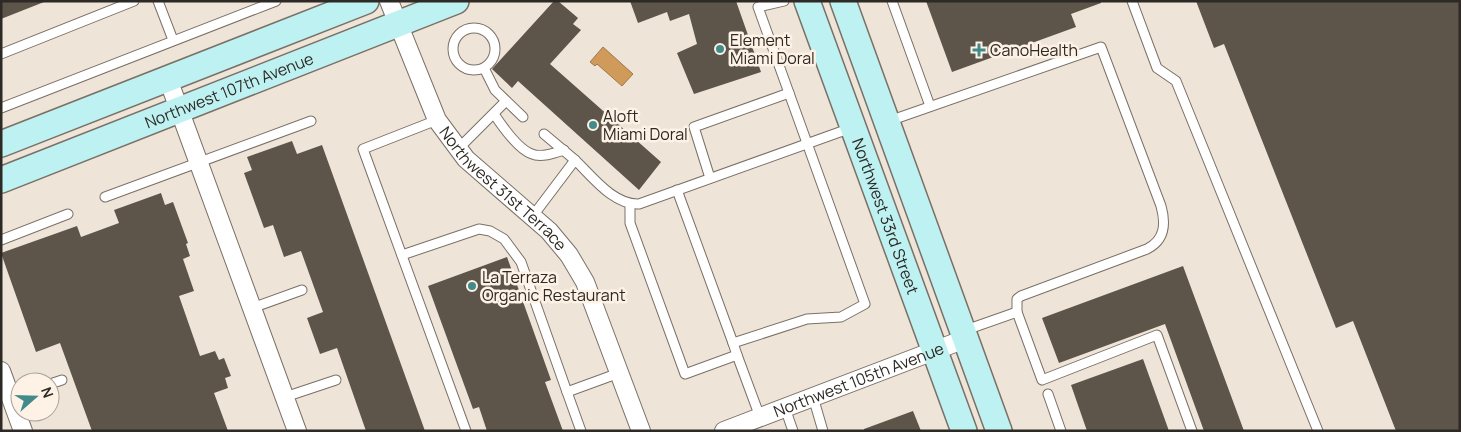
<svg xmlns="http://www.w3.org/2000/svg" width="1461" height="432" font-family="Manrope,sans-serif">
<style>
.water{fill:#d09b5a;stroke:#9f794a}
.building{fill:#5d544a}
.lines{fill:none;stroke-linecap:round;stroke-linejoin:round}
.lane-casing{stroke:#7a7066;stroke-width:11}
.street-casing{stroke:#7a7066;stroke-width:20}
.secondary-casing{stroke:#7a7066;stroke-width:28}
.lane{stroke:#fff;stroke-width:9}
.street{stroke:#fff;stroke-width:18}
.secondary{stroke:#bef1f2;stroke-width:25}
.poi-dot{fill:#438b8b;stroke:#fdf2e5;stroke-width:2}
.labels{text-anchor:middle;stroke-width:5;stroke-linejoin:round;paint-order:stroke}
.poi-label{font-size:16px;fill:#2d2924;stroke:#fdf2e5;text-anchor:start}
.street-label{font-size:16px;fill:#2d2924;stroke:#fdf2e5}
</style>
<rect width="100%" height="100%" fill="#efe4d8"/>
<!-- water -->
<path class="water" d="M 603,47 L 633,74 L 622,86 L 597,64 L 595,66 L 590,62 Z"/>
<!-- building -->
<g class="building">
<path d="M 1,1 L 44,1 L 44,2 L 1,19 Z"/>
<path d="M 554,1 L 558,1 L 578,18 L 573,24 L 581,30 L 550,64 L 661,162 L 639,190 L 518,81 L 512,88 L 492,69 Z"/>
<path d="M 630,1 L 736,1 L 761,72 L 694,94 L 677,53 L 697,44 L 689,14 L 670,21 L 667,12 L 638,23 Z"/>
<path d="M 926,1 L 1101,1 L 1101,3 L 1071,14 L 1076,27 L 952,72 Z"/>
<path d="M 1196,1 L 1460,1 L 1460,431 L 1396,431 L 1353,321 L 1336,328 L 1224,44 L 1214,48 Z"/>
<path d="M 292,141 L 297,154 L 322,145 L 425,431 L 366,431 L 337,348 L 320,354 L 307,318 L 323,312 L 301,251 L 284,257 L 273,225 L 264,228 L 244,173 L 252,170 L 247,157 Z"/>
<path d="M 161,193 L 165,205 L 173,202 L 188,243 L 186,244 L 190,256 L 183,259 L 194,291 L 179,296 L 200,356 L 215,351 L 219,360 L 224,358 L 231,376 L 225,378 L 228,388 L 214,393 L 228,431 L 92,431 L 60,343 L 36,352 L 1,253 L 77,226 L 81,237 L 119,223 L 114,210 Z"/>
<path d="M 507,257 L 551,380 L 545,382 L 563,431 L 487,431 L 479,407 L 473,409 L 428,286 Z"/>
<path d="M 1183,266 L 1244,431 L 1204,431 L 1165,324 L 1059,363 L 1042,318 Z"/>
<path d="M 1143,359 L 1169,431 L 1087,431 L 1071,385 Z"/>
<path d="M 913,411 L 921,431 L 864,431 L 864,429 Z"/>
</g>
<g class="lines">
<defs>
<g id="lane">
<path d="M 158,1 L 173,40"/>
<path d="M 784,1 L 758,7 L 789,93"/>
<path d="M 892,1 L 930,106"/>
<path d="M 1132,1 L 1157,68 L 1176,81 L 1318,431"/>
<circle cx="474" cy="49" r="21"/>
<path d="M 1,54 L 134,1"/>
<path d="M 484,68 L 495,90 L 523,117"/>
<path d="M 1,108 L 276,1"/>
<path d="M 494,114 C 502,126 519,150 532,154 C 541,158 555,153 564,150"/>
<path d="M 437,120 L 363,149 L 466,431"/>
<path d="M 889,121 L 1101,47 L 1161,206 C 1166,224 1165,240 1147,249 L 1021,296 L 1017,299 L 1017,312 L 1042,380 L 1157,335 L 1192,431"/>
<path d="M 544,134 L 575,160"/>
<path d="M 457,150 L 506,101"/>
<path d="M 710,178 L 694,127 L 789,93 L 865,304 L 841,317 L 807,319 L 733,343 L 737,355"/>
<path d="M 677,190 L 733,343"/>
<path d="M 105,197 L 311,121"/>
<path d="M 630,204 L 630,223 L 685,374 L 737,355 L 760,417"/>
<path d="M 532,217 L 575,160 C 592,176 613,205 639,204 L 851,128"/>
<path d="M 1,240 L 68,214"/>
<path d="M 402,255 L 479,229 L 490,231 L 504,239 L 521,262 L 567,392"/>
<path d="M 252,308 L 302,290"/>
<path d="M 963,331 L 1017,312"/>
<path d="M 50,384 L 62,380"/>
<path d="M 1048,394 L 1061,431"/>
<path d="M 285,397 L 336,380"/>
<path d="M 813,397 L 823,431"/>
<path d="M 785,408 L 793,431"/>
<path d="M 581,431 L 567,392 L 619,373"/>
</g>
<g id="street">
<path id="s1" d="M 389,1 L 437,120 L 466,159 L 549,231 L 569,255 L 585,282 L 641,431"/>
<path d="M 168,79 L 297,431"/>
<path d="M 1,371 L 23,431"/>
<path id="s2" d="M 724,431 L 965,339"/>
</g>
<g id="secondary">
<path id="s3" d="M 807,1 L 964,431"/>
<path d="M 843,1 L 999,431"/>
<path d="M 1,144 L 366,1"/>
<path id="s4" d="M 1,180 L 456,1"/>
</g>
</defs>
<!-- lane casing -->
<use href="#lane" class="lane-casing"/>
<!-- street casing -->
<use href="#street" class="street-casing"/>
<!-- secondary casing -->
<use href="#secondary" class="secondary-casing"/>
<!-- lane -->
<use href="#lane" class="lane"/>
<!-- street -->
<use href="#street" class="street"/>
<!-- secondary -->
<use href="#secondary" class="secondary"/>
</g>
<!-- markers -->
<g class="poi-dot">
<circle cx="720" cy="49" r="5"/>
<path d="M976.5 42.5h5v5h5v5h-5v5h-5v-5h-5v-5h5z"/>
<circle cx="593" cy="125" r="5"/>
<circle cx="472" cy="286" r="5"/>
</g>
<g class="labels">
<!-- poi labels -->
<g class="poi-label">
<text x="730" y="46">Element<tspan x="730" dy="18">Miami Doral</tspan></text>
<text x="990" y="56">CanoHealth</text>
<text x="603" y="122">Aloft<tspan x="603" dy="18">Miami Doral</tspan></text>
<text x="482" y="283">La Terraza<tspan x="482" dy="18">Organic Restaurant</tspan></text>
</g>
<!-- street labels -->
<g class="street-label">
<text dy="6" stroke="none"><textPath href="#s4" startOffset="245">Northwest 107th Avenue</textPath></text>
<text dy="6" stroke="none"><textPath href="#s1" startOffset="224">Northwest 31st Terrace</textPath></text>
<text dy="6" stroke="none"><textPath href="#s3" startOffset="229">Northwest 33rd Street</textPath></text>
<text dy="6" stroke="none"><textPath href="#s2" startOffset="144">Northwest 105th Avenue</textPath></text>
</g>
</g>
<!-- border -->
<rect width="1461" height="432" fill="none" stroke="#2d2924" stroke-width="5"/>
<!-- north arrow -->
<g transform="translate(35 397) rotate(70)"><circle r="24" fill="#fdf2e5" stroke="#aaa298"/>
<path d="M0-4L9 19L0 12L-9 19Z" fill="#438b8b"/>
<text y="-8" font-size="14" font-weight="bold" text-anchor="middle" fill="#2d2924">N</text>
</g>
</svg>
